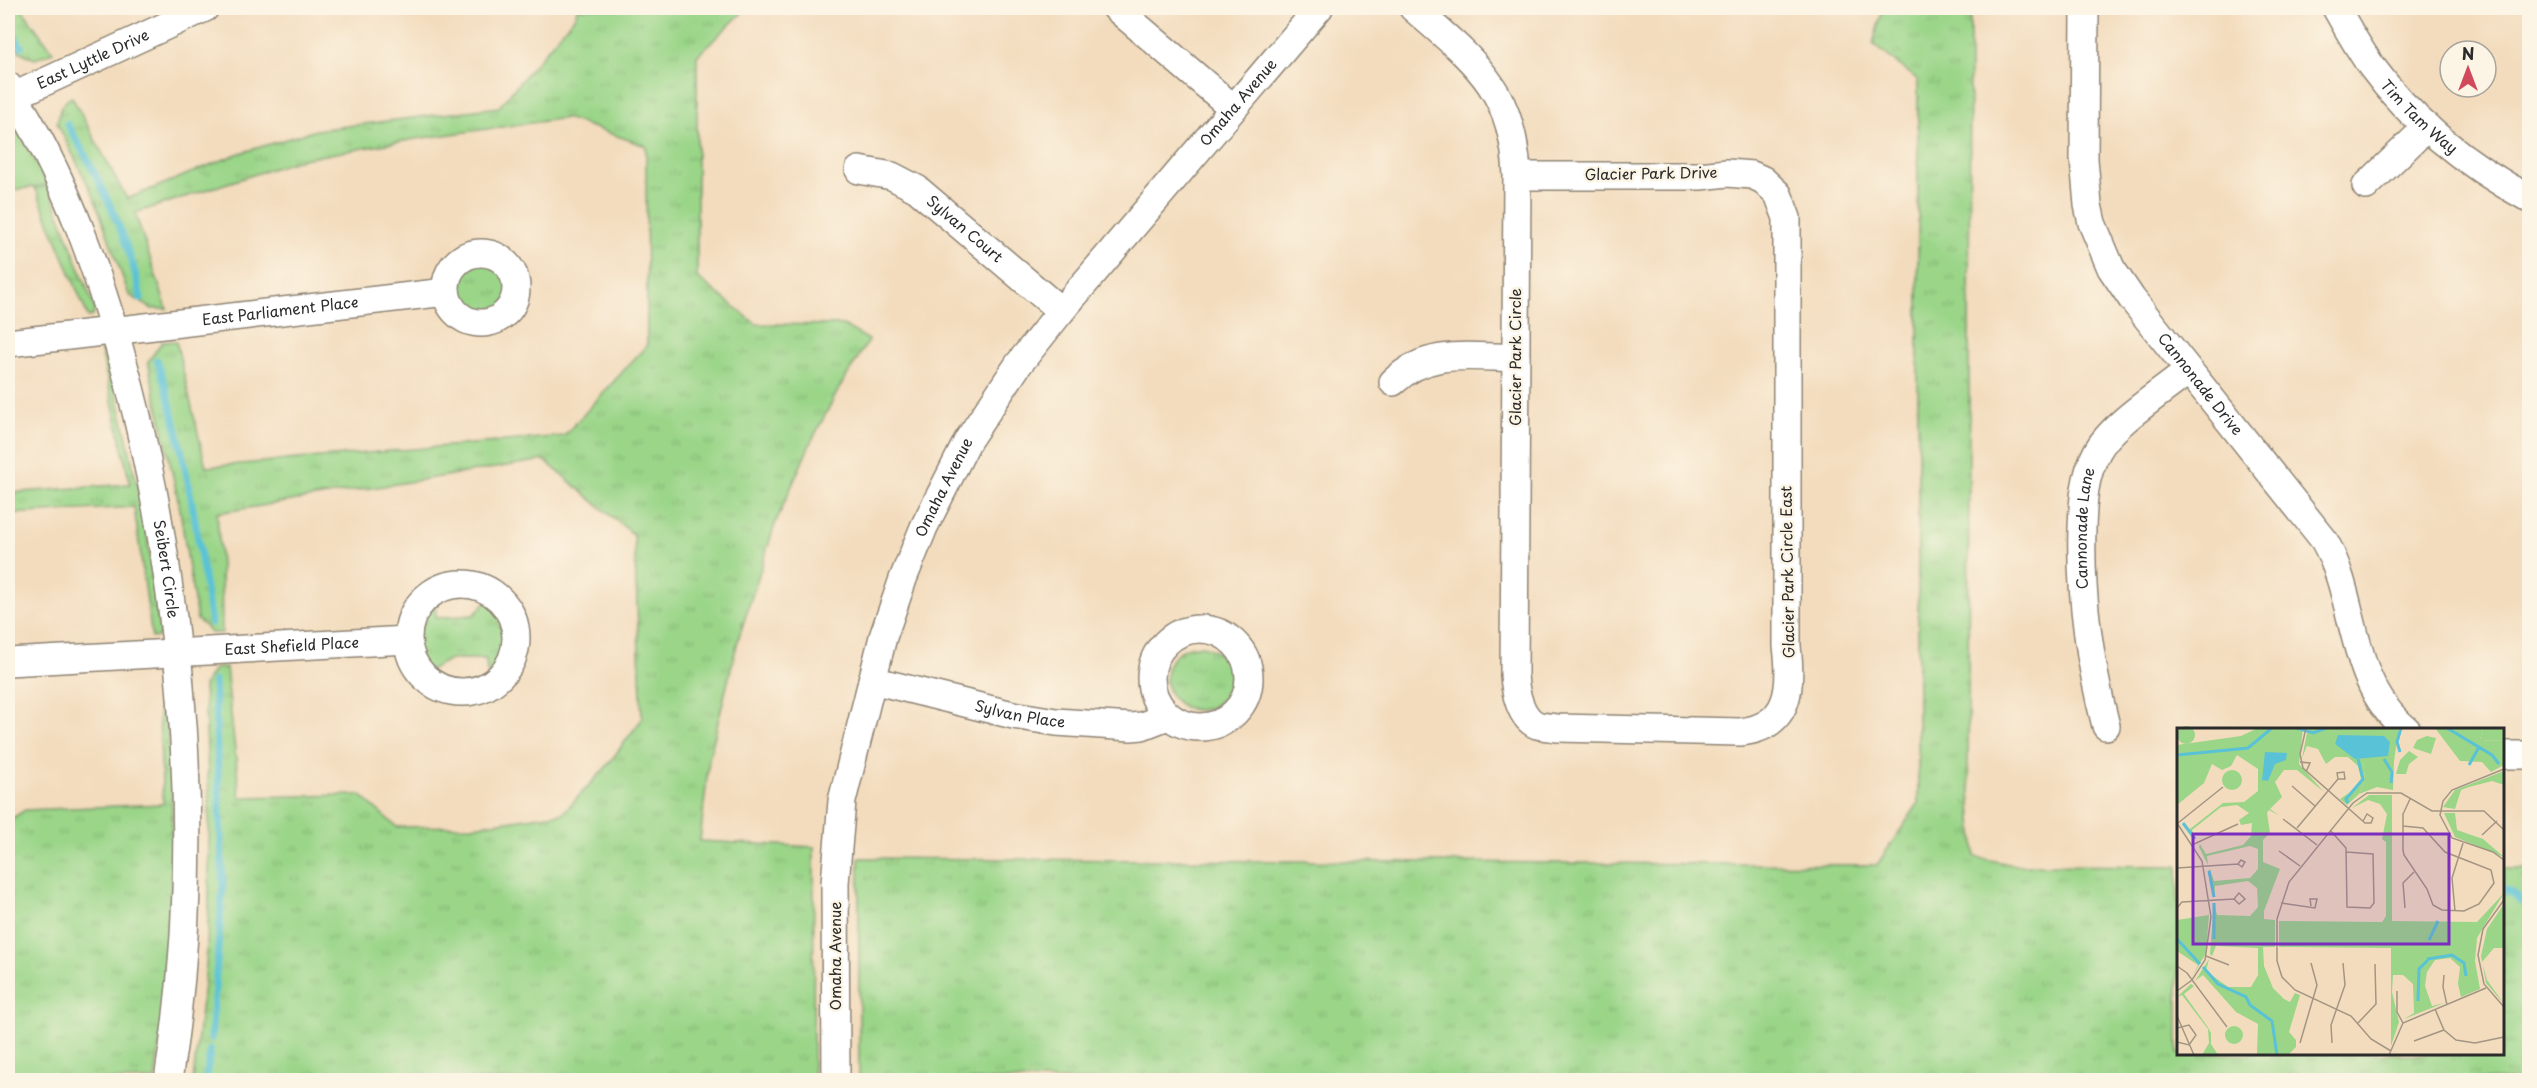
<svg xmlns="http://www.w3.org/2000/svg" width="2537" height="1088" font-family="'Playpen Sans',sans-serif">
<style>
.grass{fill:url(#grass-tufts);stroke:#62805a;stroke-width:1.5}
.park{fill:#9ad588;stroke:#62805a;stroke-width:1.5}
.lines{fill:none;stroke-linecap:round;stroke-linejoin:round}
.stream{stroke:#5ac2d6;stroke-width:7}
.minor-casing{stroke:#8f8474;stroke-width:30}
.minor{stroke:#fff;stroke-width:27}
.labels{text-anchor:middle;stroke-width:5;stroke-linejoin:round;paint-order:stroke}
.street-label{font-size:15px;fill:#2b2b2b;stroke:#fcf5e5}
.inset-river{fill:none;stroke:#5ac2d6;stroke-width:3}
.inset-road{fill:none;stroke:#a39583;stroke-width:1.5}
.view{fill:#7b2cbf;fill-opacity:0.15;stroke:#7b2cbf;stroke-width:3}
.inset-edge{fill:none;stroke:#2b2b2b;stroke-width:3}
</style>
<defs>
<pattern id="grass-tufts" width="24" height="20" patternUnits="userSpaceOnUse" patternTransform="scale(1.5)"><rect width="24" height="20" fill="#9ad588"/><path d="M3 7l-1-3M5 7V3M7 7l1-3M15 17l-1-3M17 17v-4M19 17l1-3" fill="none" stroke="#85b776"/></pattern>
</defs>
<rect width="100%" height="100%" fill="#fcf5e5"/>
<filter id="ink" filterUnits="userSpaceOnUse"><feTurbulence type="fractalNoise" baseFrequency=".0167" numOctaves="2"/><feDisplacementMap in="SourceGraphic" scale="12" xChannelSelector="R" yChannelSelector="G"/><feConvolveMatrix kernelMatrix="1 2 1 2 8 2 1 2 1" color-interpolation-filters="sRGB"/></filter>
<filter id="wash" filterUnits="userSpaceOnUse"><feTurbulence type="fractalNoise" baseFrequency=".008" numOctaves="4" result="noise"/><feDisplacementMap in="SourceGraphic" scale="24" xChannelSelector="R" yChannelSelector="G"/><feGaussianBlur stdDeviation="1.35" result="paint"/><feColorMatrix in="noise" values="0 0 0 0 0 0 0 0 0 0 0 0 0 0 0 0 0 1.4 0 .05"/><feComposite in="paint" operator="in"/></filter>
<g filter="url(#wash)">
<rect width="100%" height="100%" fill="#f3dcbd"/>
<!-- grass -->
<g class="grass">
<path d="M 8,8 L 21,8 L 53,52 L 35,59 C 1,44 8,42 8,8 Z"/>
<path d="M 577,8 L 747,8 L 697,56 L 697,277 L 756,324 L 843,325 L 869,340 L 841,385 L 811,442 L 775,524 L 738,640 L 709,759 L 700,841 L 814,847 L 813,1080 L 193,1080 L 206,966 L 209,903 L 209,796 L 204,685 L 215,668 L 226,668 L 240,797 L 360,795 L 397,827 L 472,826 L 563,813 L 606,767 L 642,719 L 634,535 L 544,460 L 217,513 L 221,564 L 222,633 L 210,633 L 204,625 L 197,620 L 179,504 L 148,362 L 162,342 L 176,341 L 206,467 L 564,436 L 647,345 L 646,146 L 566,118 L 415,139 L 302,159 L 135,213 L 167,309 L 152,309 L 129,295 L 94,197 L 57,123 C 60,111 60,103 72,97 L 127,199 L 237,154 L 316,130 L 499,107 L 576,15 Z"/>
<path d="M 1883,8 L 1970,8 L 1968,766 L 1975,857 L 2014,865 L 2178,866 L 2178,1054 L 2502,1054 L 2503,869 L 2529,869 L 2529,1080 L 859,1080 L 859,858 L 1877,865 L 1918,804 L 1918,80 L 1873,44 Z"/>
<path d="M 48,185 L 95,309 L 93,316 L 88,317 L 35,187 Z"/>
<circle cx="481" cy="288" r="28"/>
<path d="M 101,350 L 106,353 L 110,364 L 145,520 L 160,634 L 158,637 L 152,638 L 134,507 L 8,514 L 8,493 L 130,484 Z"/>
<path d="M 487,601 C 515,615 511,652 494,672 L 487,672 L 486,659 L 450,659 L 430,670 C 410,657 415,619 428,604 L 435,603 L 436,618 L 474,615 Z"/>
<circle cx="1198" cy="678" r="32"/>
<path d="M 157,672 L 163,675 C 166,719 171,763 172,807 C 173,898 168,990 155,1080 L 8,1080 L 8,821 L 25,810 L 163,804 Z"/>
</g>
<!-- park -->
<path class="park" d="M 8,111 L 48,185 L 8,191 Z"/>
<g class="lines">
<!-- stream -->
<g class="stream">
<path d="M 8,25 L 21,46"/>
<path d="M 67,124 C 97,174 130,240 141,299"/>
<path d="M 157,360 C 185,445 198,535 211,623"/>
<path d="M 2502,888 L 2513,893 L 2530,911"/>
<path d="M 211,1039 L 223,885 L 214,681"/>
<path d="M 206,1080 L 210,1050"/>
</g>
</g>
</g>
<g filter="url(#ink)">
<g class="lines">
<defs>
<g id="minor">
<path d="M 1116,8 L 1233,108"/>
<path d="M 1413,8 C 1474,61 1514,89 1517,176 L 1514,675 C 1515,691 1520,718 1537,725 C 1543,727 1551,727 1557,728 L 1740,732 C 1791,727 1792,686 1787,646 L 1787,218 L 1778,194 L 1763,180 L 1752,175 L 1727,173 L 1700,176 L 1517,176"/>
<path id="s1" d="M 2085,8 L 2084,159 L 2088,205 L 2092,223 L 2111,268 L 2132,299 L 2324,540 C 2359,602 2347,682 2407,730"/>
<path id="s2" d="M 2336,8 C 2347,27 2358,48 2372,67 C 2413,123 2469,166 2530,199"/>
<path id="s3" d="M 8,86 C 66,176 101,277 128,380 C 185,600 205,856 168,1080"/>
<path id="s4" d="M 14,96 L 205,8"/>
<path id="s5" d="M 859,170 L 892,176 L 917,189 L 1061,311"/>
<path d="M 2366,186 L 2427,127"/>
<circle cx="481" cy="288" r="35"/>
<path id="s6" d="M 8,343 L 446,292"/>
<path d="M 1393,382 C 1429,348 1470,357 1516,358"/>
<circle cx="462" cy="638" r="54"/>
<circle cx="1200" cy="678" r="49"/>
<path id="s7" d="M 8,662 L 407,640"/>
<path id="s8" d="M 872,680 L 1013,715 L 1056,722 L 1131,727 L 1142,726 L 1168,716"/>
<path id="s9" d="M 2106,726 C 2089,660 2080,597 2082,528 C 2083,502 2084,476 2097,452 C 2111,424 2163,392 2188,371"/>
<path d="M 2502,755 L 2530,755"/>
<path id="s10" d="M 836,1080 L 835,883 L 842,801 L 883,637 L 903,579 L 924,527 L 968,440 L 1018,365 L 1061,311 L 1319,8"/>
</g>
</defs>
<!-- minor casing -->
<use href="#minor" class="minor-casing"/>
<!-- minor -->
<use href="#minor" class="minor"/>
</g>
</g>
<g class="labels">
<!-- street labels -->
<g class="street-label">
<text dy="5" stroke="none"><textPath href="#s4" startOffset="87">East Lyttle Drive</textPath></text>
<text dy="5" stroke="none"><textPath href="#s10" startOffset="1096">Omaha Avenue</textPath></text>
<text dy="5" stroke="none"><textPath href="#s2" startOffset="138">Tim Tam Way</textPath></text>
<text transform="translate(1651 174) rotate(-1)" y="5">Glacier Park Drive</text>
<text dy="5" stroke="none"><textPath href="#s5" startOffset="124">Sylvan Court</textPath></text>
<text dy="5" stroke="none"><textPath href="#s6" startOffset="274">East Parliament Place</textPath></text>
<text transform="translate(1516 357) rotate(-90)" y="5">Glacier Park Circle</text>
<text dy="5" stroke="none"><textPath href="#s1" startOffset="411">Cannonade Drive</textPath></text>
<text dy="5" stroke="none"><textPath href="#s10" startOffset="610">Omaha Avenue</textPath></text>
<text dy="5" stroke="none"><textPath href="#s9" startOffset="200">Cannonade Lane</textPath></text>
<text dy="5" stroke="none"><textPath href="#s3" startOffset="512">Seibert Circle</textPath></text>
<text transform="translate(1788 572) rotate(-91)" y="5">Glacier Park Circle East</text>
<text dy="5" stroke="none"><textPath href="#s7" startOffset="284">East Shefield Place</textPath></text>
<text dy="5" stroke="none"><textPath href="#s8" startOffset="152">Sylvan Place</textPath></text>
<text transform="translate(836 956) rotate(-90)" y="5">Omaha Avenue</text>
</g>
</g>
<!-- overview -->
<g transform="translate(2177 728)">
<rect width="327" height="327" fill="#f3dcbd"/>
<path d="M 81,0 L 126,0 L 122,36 L 147,64 L 120,42 L 107,42 L 98,54 L 105,69 L 93,81 L 103,88 L 92,82 L 90,85 L 93,105 L 86,112 L 86,134 L 103,141 L 87,183 L 87,191 L 98,192 L 98,219 L 86,219 L 87,238 L 96,260 L 107,271 L 113,274 L 118,265 L 123,267 L 112,304 L 119,312 L 119,319 L 111,327 L 80,327 L 81,296 L 59,284 L 26,247 L 18,253 L 32,231 L 29,243 L 51,259 L 74,259 L 81,247 L 81,220 L 39,218 L 35,228 L 33,226 L 37,174 L 40,187 L 73,188 L 81,179 L 80,160 L 71,153 L 38,158 L 37,170 L 31,143 L 33,141 L 37,153 L 73,150 L 81,141 L 81,121 L 73,118 L 30,128 L 31,137 L 22,119 L 23,116 L 29,126 L 66,117 L 74,108 L 75,95 L 64,97 L 62,92 L 72,85 L 60,77 L 44,79 L 15,102 L 19,112 L 5,96 L 13,101 L 46,75 L 67,74 L 81,63 L 81,41 L 60,27 L 54,38 L 45,42 L 35,36 L 27,55 L 0,77 L 0,17 L 64,8 ZM 131,0 L 222,0 L 217,33 L 186,33 L 188,52 L 182,66 L 170,77 L 163,71 L 178,61 L 184,51 L 181,38 L 171,29 L 158,29 L 149,36 L 141,21 L 130,18 L 125,30 ZM 258,0 L 306,0 L 303,12 L 327,13 L 327,37 L 314,44 L 305,34 L 283,33 ZM45 52a10 10 0 1 1 20 0a10 10 0 1 1-20 0ZM 327,43 L 327,57 L 315,53 L 292,59 L 284,62 L 278,81 L 266,79 L 278,62 ZM 192,67 L 215,67 L 215,193 L 300,194 L 327,165 L 300,210 L 298,233 L 303,261 L 284,269 L 281,256 L 283,239 L 273,230 L 258,232 L 250,244 L 248,258 L 255,278 L 267,275 L 227,291 L 237,285 L 236,256 L 226,247 L 216,247 L 215,264 L 222,294 L 214,318 L 214,220 L 102,219 L 102,193 L 205,194 L 209,188 L 209,114 L 205,111 L 210,86 L 203,76 L 191,72 L 175,80 ZM 267,85 L 278,85 L 280,102 L 306,111 L 327,129 L 278,109 ZM 327,176 L 327,220 L 317,220 L 305,234 L 310,252 L 327,276 L 309,255 L 304,228 L 310,201 ZM 32,187 L 29,225 L 15,249 L 21,237 L 0,223 L 0,192 ZM 14,256 L 17,258 L 7,266 L 30,298 L 34,305 L 34,316 L 41,327 L 25,327 L 32,315 L 31,301 L 5,267 L 0,269 ZM48 307a9 9 0 1 1 18 0a9 9 0 1 1-18 0Z" fill="#9ad588"/>
<path d="M0 7a9 9 0 1 1 18 0a9 9 0 1 1-18 0ZM 306,0 L 327,0 L 327,13 L 303,12 ZM 250,8 L 259,10 L 254,26 L 236,20 L 240,12 ZM 232,23 L 241,29 L 232,36 L 229,46 L 219,46 L 223,32 ZM 186,33 L 217,33 L 216,62 L 200,59 L 182,66 L 188,52 Z" fill="#9ad588"/>
<path d="M 161,7 L 207,8 L 213,14 L 211,28 L 178,31 L 158,16 ZM 88,24 L 110,25 L 109,32 L 98,36 L 91,53 L 85,52 Z" fill="#5ac2d6"/>
<path class="inset-river" d="M 120,0 L 136,5 L 149,0M 270,0 L 315,27 L 322,36M 223,24 L 220,14 L 224,0M 0,27 L 71,20 L 95,0M 207,31 L 215,44 L 214,55M 292,37 L 302,19M 171,75 L 169,71 L 186,51 L 181,31M 6,95 L 18,111M 32,143 L 37,169M 0,211 L 23,236M 37,211 L 37,175M 252,212 L 261,193M 250,231 L 275,227 L 287,235 L 289,248M 26,239 L 41,256 L 69,269 L 73,277 L 95,293 L 100,327M 241,273 L 242,241 L 251,232"/>
<path class="inset-road" d="M 129,0 L 123,26 L 126,40 L 188,95 L 194,95 L 196,90 L 190,86 L 186,93M 123,34 L 133,35 L 129,44M 327,41 L 275,62 L 266,73 L 263,87 L 275,110 L 316,124 L 327,132M 115,58 L 138,78M 106,91 L 140,117M 0,95 L 25,133 L 34,189 L 28,232 L 15,252 L 0,263M 1,95 L 46,59M 226,98 L 246,100 L 268,124 L 314,142 L 317,155 L 302,176 L 287,183 L 265,182 L 256,177 L 250,161 L 227,127 L 226,122 L 226,86 L 227,84 L 233,71M 120,100 L 161,51 L 168,51 L 167,44 L 160,45 L 161,51M 153,102 L 169,120 L 170,179 L 193,180 L 197,175 L 196,126 L 169,124M 305,107 L 320,93M 17,116 L 61,96M 102,123 L 123,138M 0,140 L 61,136 L 65,139 L 68,134 L 64,132 L 61,136M 327,172 L 306,201 L 301,227 L 307,256 L 327,279M 104,175 L 138,180 L 140,171 L 133,171 L 134,178M 0,180 L 5,174 L 57,171 L 62,165 L 68,171 L 62,176 L 57,171M 228,180 L 226,155 L 237,144M 278,183 L 275,150 L 286,115M 29,228 L 52,237M 0,238 L 10,245 L 50,299M 267,247 L 266,259 L 270,277M 220,263 L 220,284 L 226,295M 258,281 L 267,302 L 279,312 L 298,315 L 327,309M 0,288 L 17,327M 181,295 L 199,276 L 198,236M 0,300 L 12,297 L 19,307 L 12,317 L 0,314M 237,313 L 267,302M 123,315 L 140,257 L 134,235M 155,315 L 154,297 L 168,257 L 166,235M 214,323 L 194,311 L 174,288 L 118,262 L 105,249 L 100,233 L 100,191 L 112,154 L 176,75 L 190,65 L 224,65 L 255,83 L 307,83 L 327,102M 212,327 L 226,295 L 309,260"/>
<path class="view" d="M 16,106 L 272,106 L 272,216 L 16,216 Z"/>
<rect width="327" height="327" class="inset-edge"/>
</g>
<!-- margin -->
<rect width="2537" height="1088" fill="none" stroke="#fcf5e5" stroke-width="30"/>
<!-- north arrow -->
<g transform="translate(2468 69)"><circle r="28" fill="#fcf5e5" stroke="#a8a49b" stroke-width="1.5"/>
<path d="M0-4.5L10 22L0 15L-10 22Z" fill="#d1495b"/>
<text y="-9" font-size="16" font-weight="bold" text-anchor="middle" fill="#2b2b2b">N</text>
</g>
</svg>
